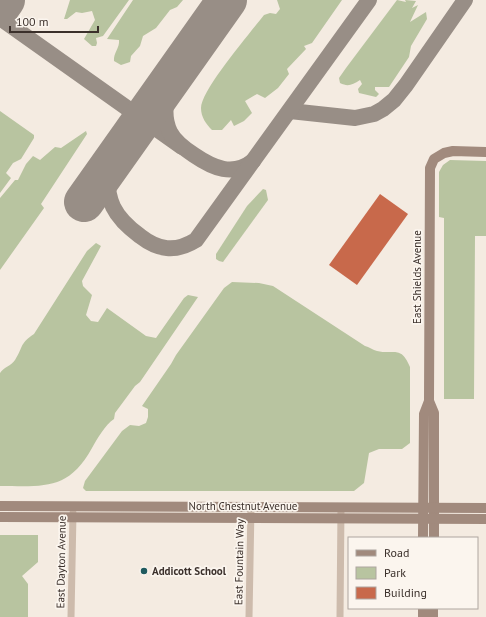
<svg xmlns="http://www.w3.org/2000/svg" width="486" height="617" font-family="'PT Sans',sans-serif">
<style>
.green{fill:#b8c4a0}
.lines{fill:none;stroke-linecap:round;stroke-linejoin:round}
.taxiway{stroke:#988e86;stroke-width:16}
.runway{stroke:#988e86;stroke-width:40}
.building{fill:#c8694b}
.street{stroke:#cdbbac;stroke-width:7}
.secondary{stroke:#a18a7d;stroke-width:10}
.poi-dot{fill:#1f5a5e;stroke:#fbf5ee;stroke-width:1.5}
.labels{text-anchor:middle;stroke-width:3.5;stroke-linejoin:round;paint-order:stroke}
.street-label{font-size:11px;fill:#3b302b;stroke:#fbf5ee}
.poi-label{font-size:11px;font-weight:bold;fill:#3b302b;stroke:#fbf5ee;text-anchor:start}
</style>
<rect width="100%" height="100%" fill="#f4ebe1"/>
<!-- green -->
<g class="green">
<path d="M 70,0 L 129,0 L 103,36 L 96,38 L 97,43 L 96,46 L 92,46 L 84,39 L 95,20 L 92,11 L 82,13 L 76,12 L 67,19 L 64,19 Z"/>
<path d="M 133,0 L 183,0 L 177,7 L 170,10 L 156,28 L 143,36 L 140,46 L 131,56 L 130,62 L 121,65 L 114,61 C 113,53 120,48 119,40 L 107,39 Z"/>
<path d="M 277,0 L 342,0 L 312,43 L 304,46 L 306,49 L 287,69 L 289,74 L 278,88 L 265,98 L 257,94 L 245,101 L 252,113 L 244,121 L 234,126 L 231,120 L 222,130 L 212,130 C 206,124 201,117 201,108 C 201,90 251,32 264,15 L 270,13 L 276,14 L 280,9 Z"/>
<path d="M 397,0 L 406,2 L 405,0 L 416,1 L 412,8 L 418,5 L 410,22 L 426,12 L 427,19 L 411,46 L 409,57 L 389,87 L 375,87 L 375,90 L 379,94 L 376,97 L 359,93 L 358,89 L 362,84 L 360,80 C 352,85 348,87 340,83 L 339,78 L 346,68 Z"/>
<path d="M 0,111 L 34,135 L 34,138 L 21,159 L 13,163 L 6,173 L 11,178 L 0,193 Z"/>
<path d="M 86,131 L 87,134 L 41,204 L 44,208 L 0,270 L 0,198 L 15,180 L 18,180 L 26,164 L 33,156 L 40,160 L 55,147 L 61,148 Z"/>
<path d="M 450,160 L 486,161 L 486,236 L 475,236 L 474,399 L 444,399 L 444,218 L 439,217 L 439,172 L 443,165 Z"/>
<path d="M 263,189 L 266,190 L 268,200 L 223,262 L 219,261 L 216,259 L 216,254 L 247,206 Z"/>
<path d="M 96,243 L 101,246 L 82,281 L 83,286 L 92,295 L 86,315 L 91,321 L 98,322 L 107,308 L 146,336 L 156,338 L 184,298 L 188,295 L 198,297 L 140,382 L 135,386 L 115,413 L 114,419 C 105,425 97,439 92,448 C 68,491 44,486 0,486 L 0,373 C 4,367 11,366 15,360 C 23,348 19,344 34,334 L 87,251 Z"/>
<path d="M 232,282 L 259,283 L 273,286 L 365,346 C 369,347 373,350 377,351 C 394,355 401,345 410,367 L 410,443 L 402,449 L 379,449 L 369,453 L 364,483 L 354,491 L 86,491 L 83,488 L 85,481 L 122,431 L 130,425 L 139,426 L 146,423 L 148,417 L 148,409 L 142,406 L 171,364 L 176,355 L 224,288 Z"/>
<path d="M 0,535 L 38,535 L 38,562 L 22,576 L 28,584 L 28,617 L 0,617 Z"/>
</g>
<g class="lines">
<!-- taxiway -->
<g class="taxiway">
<path d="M 0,18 L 182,147"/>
<path d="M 174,75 C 167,93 161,114 170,132 C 175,142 185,149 194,155 C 213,168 233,177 253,161"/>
<path d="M 290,111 L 355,118 L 374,114 L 383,109 L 394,100 L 406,85 L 465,0"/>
<path d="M 108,168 C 105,200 114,217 140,236 C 158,250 175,253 196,240 L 369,0"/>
</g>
<!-- runway -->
<g class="runway">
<path d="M 0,7 L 5,0"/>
<path d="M 84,202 L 227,0"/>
</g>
</g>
<!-- building -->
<path class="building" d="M 380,194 L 408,214 L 357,285 L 329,265 Z"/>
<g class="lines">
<!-- street -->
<g class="street">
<path d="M 71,617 L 73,513"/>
<path d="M 249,617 L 251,507"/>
<path d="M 340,617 L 341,508"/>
</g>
<!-- secondary -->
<g class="secondary">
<path d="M 429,401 L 434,413 L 434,538"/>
<path d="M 0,506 L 486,508"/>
<path d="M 0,517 L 486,519"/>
<path d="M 423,538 L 424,414 L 429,401 L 430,168 L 434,159 L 444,153 L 453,151 L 486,152"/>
<path d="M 423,617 L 423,608"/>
<path d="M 433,617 L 433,608"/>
</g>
</g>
<!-- markers -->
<circle class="poi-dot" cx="144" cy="571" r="4"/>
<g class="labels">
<!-- street labels -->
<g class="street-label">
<text transform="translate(417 277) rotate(-90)" y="4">East Shields Avenue</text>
<text x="243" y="510">North Chestnut Avenue</text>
<text transform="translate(61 562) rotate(-89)" y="4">East Dayton Avenue</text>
<text transform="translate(239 562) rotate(-89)" y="4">East Fountain Way</text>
</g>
<!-- poi labels -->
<g class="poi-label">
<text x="152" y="575">Addicott School</text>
</g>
</g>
<!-- legend -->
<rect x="348" y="537" width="130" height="72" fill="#fbf5ee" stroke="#aea6a0"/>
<rect x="356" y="550" width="20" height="6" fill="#a18a7d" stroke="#aea6a0"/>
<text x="384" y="557" font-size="12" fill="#3b302b">Road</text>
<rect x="356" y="567" width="20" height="12" fill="#b8c4a0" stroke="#aea6a0"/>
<text x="384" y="577" font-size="12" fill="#3b302b">Park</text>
<rect x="356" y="587" width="20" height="12" fill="#c8694b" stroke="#aea6a0"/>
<text x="384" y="597" font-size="12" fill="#3b302b">Building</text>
<!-- scale -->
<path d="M10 26v6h88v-6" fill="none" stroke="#3b302b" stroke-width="2"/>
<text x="16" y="26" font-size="12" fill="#3b302b" stroke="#fbf5ee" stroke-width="3" paint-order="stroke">100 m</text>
</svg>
